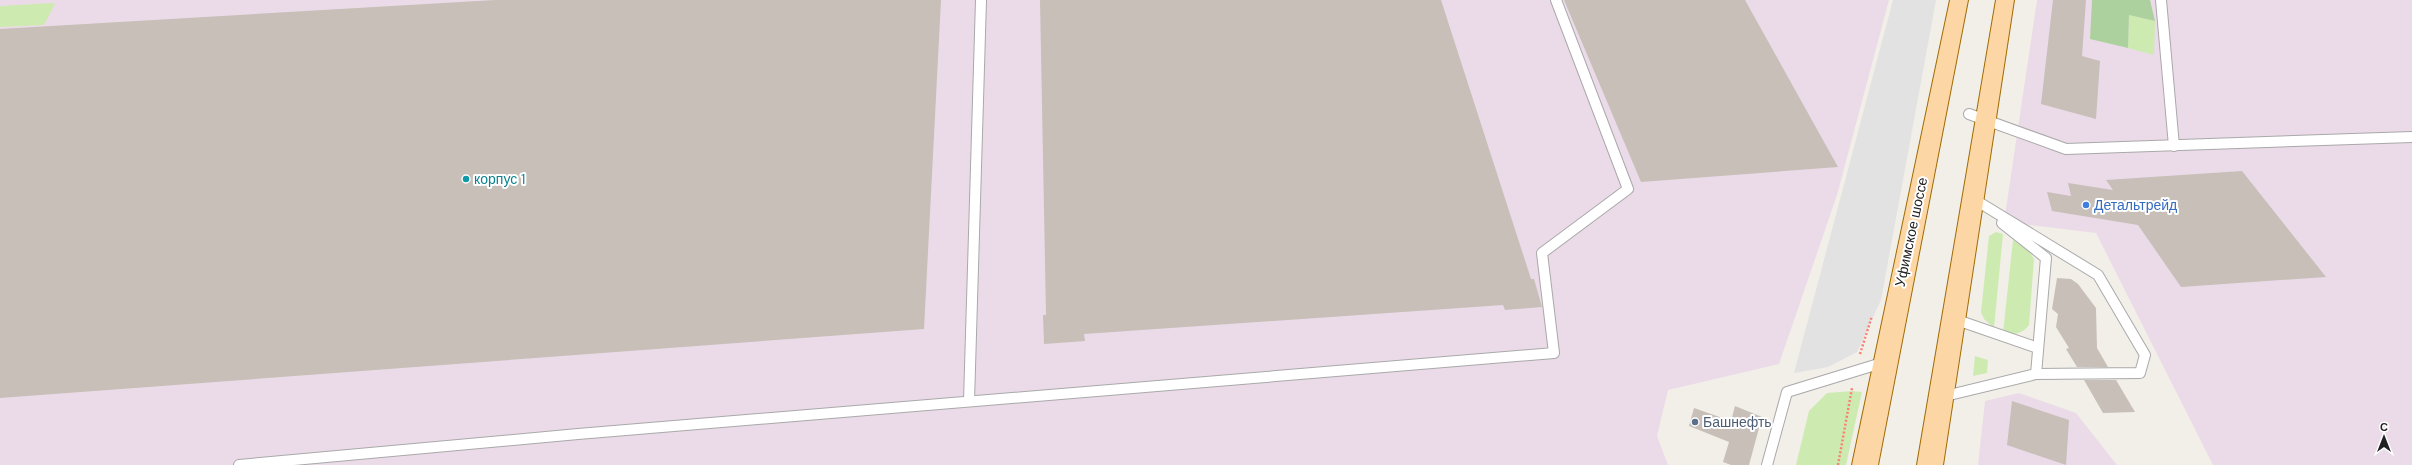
<svg xmlns="http://www.w3.org/2000/svg" width="2412" height="465" font-family="'DM Sans',sans-serif">
<style>
.industrial{fill:#ebdbe8}
.grass{fill:#cdebb0}
.forest{fill:#add19e}
.parking{fill:#e2e2e2}
.building{fill:#c7bfb8}
.lines{fill:none;stroke-linecap:round;stroke-linejoin:round}
.lane-casing{stroke:#a9a9a9;stroke-width:12}
.primary-casing{stroke:#a06b00;stroke-width:2}
.path{stroke:#fa8072;stroke-width:2.5;stroke-dasharray:2 2;stroke-linecap:butt}
.lane{stroke:#fff;stroke-width:10}
.primary{fill:#fcd6a4;fill-rule:evenodd}
.culture-dot{fill:#0f9aa8;stroke:#fff;stroke-width:1.5}
.shop-dot{fill:#3f7fe0;stroke:#fff;stroke-width:1.5}
.service-dot{fill:#5c6f8a;stroke:#fff;stroke-width:1.5}
.labels{text-anchor:middle;stroke-width:4;stroke-linejoin:round;paint-order:stroke}
.culture-label{font-size:14px;fill:#0d838f;stroke:#fff;text-anchor:start}
.shop-label{font-size:14px;fill:#366cbe;stroke:#fff;text-anchor:start}
.street-label{font-size:14px;fill:#222;stroke:#fff}
.service-label{font-size:14px;fill:#4e5e75;stroke:#fff;text-anchor:start}
</style>
<rect width="100%" height="100%" fill="#f2efe9"/>
<!-- industrial -->
<g class="industrial">
<path d="M 0,0 L 1889,0 L 1837,195 L 1779,364 L 1668,390 L 1657,436 L 1668,465 L 0,465 Z"/>
<path d="M 2037,0 L 2412,0 L 2412,465 L 2213,465 L 2096,233 L 2004,222 Z"/>
<path d="M 2019,393 L 2076,413 L 2117,465 L 1978,465 L 1985,401 Z"/>
</g>
<!-- grass -->
<g class="grass">
<path d="M 52,3 L 55,4 L 44,25 L 0,27 L 0,6 Z"/>
<path d="M 2129,15 L 2155,21 L 2154,55 L 2128,48 Z"/>
<path d="M 1996,232 L 2003,234 L 1994,328 L 1984,319 L 1981,312 L 1989,236 Z"/>
<path d="M 2013,240 L 2029,251 L 2034,259 L 2029,325 C 2022,334 2014,335 2003,333 Z"/>
<path d="M 1975,356 L 1988,360 L 1987,373 L 1973,376 Z"/>
<path d="M 1852,391 L 1862,392 L 1846,465 L 1796,465 L 1809,411 L 1827,393 Z"/>
</g>
<!-- forest -->
<path class="forest" d="M 2092,0 L 2150,0 L 2155,21 L 2129,15 L 2128,48 L 2090,39 Z"/>
<!-- parking -->
<path class="parking" d="M 1893,0 L 1936,0 L 1881,300 L 1857,352 L 1828,367 L 1794,373 Z"/>
<!-- building -->
<g class="building">
<path d="M 495,0 L 941,0 L 924,329 L 0,398 L 0,29 Z"/>
<path d="M 1040,0 L 1441,0 L 1531,279 L 1534,279 L 1542,307 L 1505,310 L 1503,305 L 1084,334 L 1085,341 L 1044,344 L 1043,315 L 1046,315 Z"/>
<path d="M 1564,0 L 1745,0 L 1838,167 L 1641,182 Z"/>
<path d="M 2053,0 L 2086,0 L 2082,56 L 2100,61 L 2096,119 L 2041,104 Z"/>
<path d="M 2242,171 L 2326,277 L 2181,287 L 2138,225 L 2052,211 L 2047,192 L 2071,196 L 2068,183 L 2113,190 L 2106,180 Z"/>
<path d="M 2057,278 L 2071,279 L 2078,284 L 2096,308 L 2097,348 L 2108,367 L 2077,367 L 2066,349 L 2069,348 L 2056,327 L 2058,314 L 2052,309 Z"/>
<path d="M 2084,380 L 2116,380 L 2135,412 L 2103,413 Z"/>
<path d="M 2012,401 L 2069,420 L 2066,465 L 2007,445 Z"/>
<path d="M 1735,406 L 1762,417 L 1749,465 L 1731,465 L 1723,462 L 1729,442 L 1689,426 L 1694,408 L 1731,421 Z"/>
</g>
<g class="lines">
<defs>
<g id="lane">
<path d="M 2161,0 L 2174,146"/>
<path d="M 1969,114 L 2066,149 L 2412,137"/>
<path d="M 1972,198 L 2098,275 L 2145,355 L 2140,373 L 2036,374"/>
<path d="M 1954,319 L 2038,348"/>
<path d="M 1941,397 L 2036,374 L 2046,258 L 2002,223"/>
<path d="M 969,401 L 981,0"/>
<path d="M 239,465 L 578,434 L 1554,353 L 1542,253 L 1628,189 L 1556,0"/>
<path d="M 1767,465 L 1787,392 L 1885,362"/>
</g>
<g id="primary">
<path d="M 1950,0 L 1968,0 L 1878,465 L 1852,465 Z"/>
<path d="M 1996,0 L 2014,0 L 1943,465 L 1917,465 Z"/>
</g>
</defs>
<!-- lane casing -->
<use href="#lane" class="lane-casing"/>
<!-- primary casing -->
<use href="#primary" class="primary-casing"/>
<!-- path -->
<g class="path">
<path d="M 1860,354 L 1872,316"/>
<path d="M 1838,465 L 1852,388"/>
</g>
<!-- lane -->
<use href="#lane" class="lane"/>
<!-- primary -->
<use href="#primary" class="primary"/>
</g>
<!-- markers -->
<circle class="culture-dot" cx="466" cy="179" r="4"/>
<circle class="shop-dot" cx="2086" cy="205" r="4"/>
<circle class="service-dot" cx="1695" cy="422" r="4"/>
<g class="labels">
<!-- culture labels -->
<g class="culture-label">
<text x="474" y="184">корпус 1</text>
</g>
<!-- shop labels -->
<g class="shop-label">
<text x="2094" y="210">Детальтрейд</text>
</g>
<!-- street labels -->
<g class="street-label">
<text transform="translate(1911 232) rotate(-78)" y="5">Уфимское шоссе</text>
</g>
<!-- service labels -->
<g class="service-label">
<text x="1703" y="427">Башнефть</text>
</g>
</g>
<!-- north arrow -->
<g transform="translate(2384 437)" stroke="#ffffff" stroke-width="3" paint-order="stroke">
<path d="M0-3L7 15L0 10L-7 15Z" fill="#222222"/>
<text y="-6" font-size="11" font-weight="bold" text-anchor="middle" fill="#222222">С</text>
</g>
</svg>
